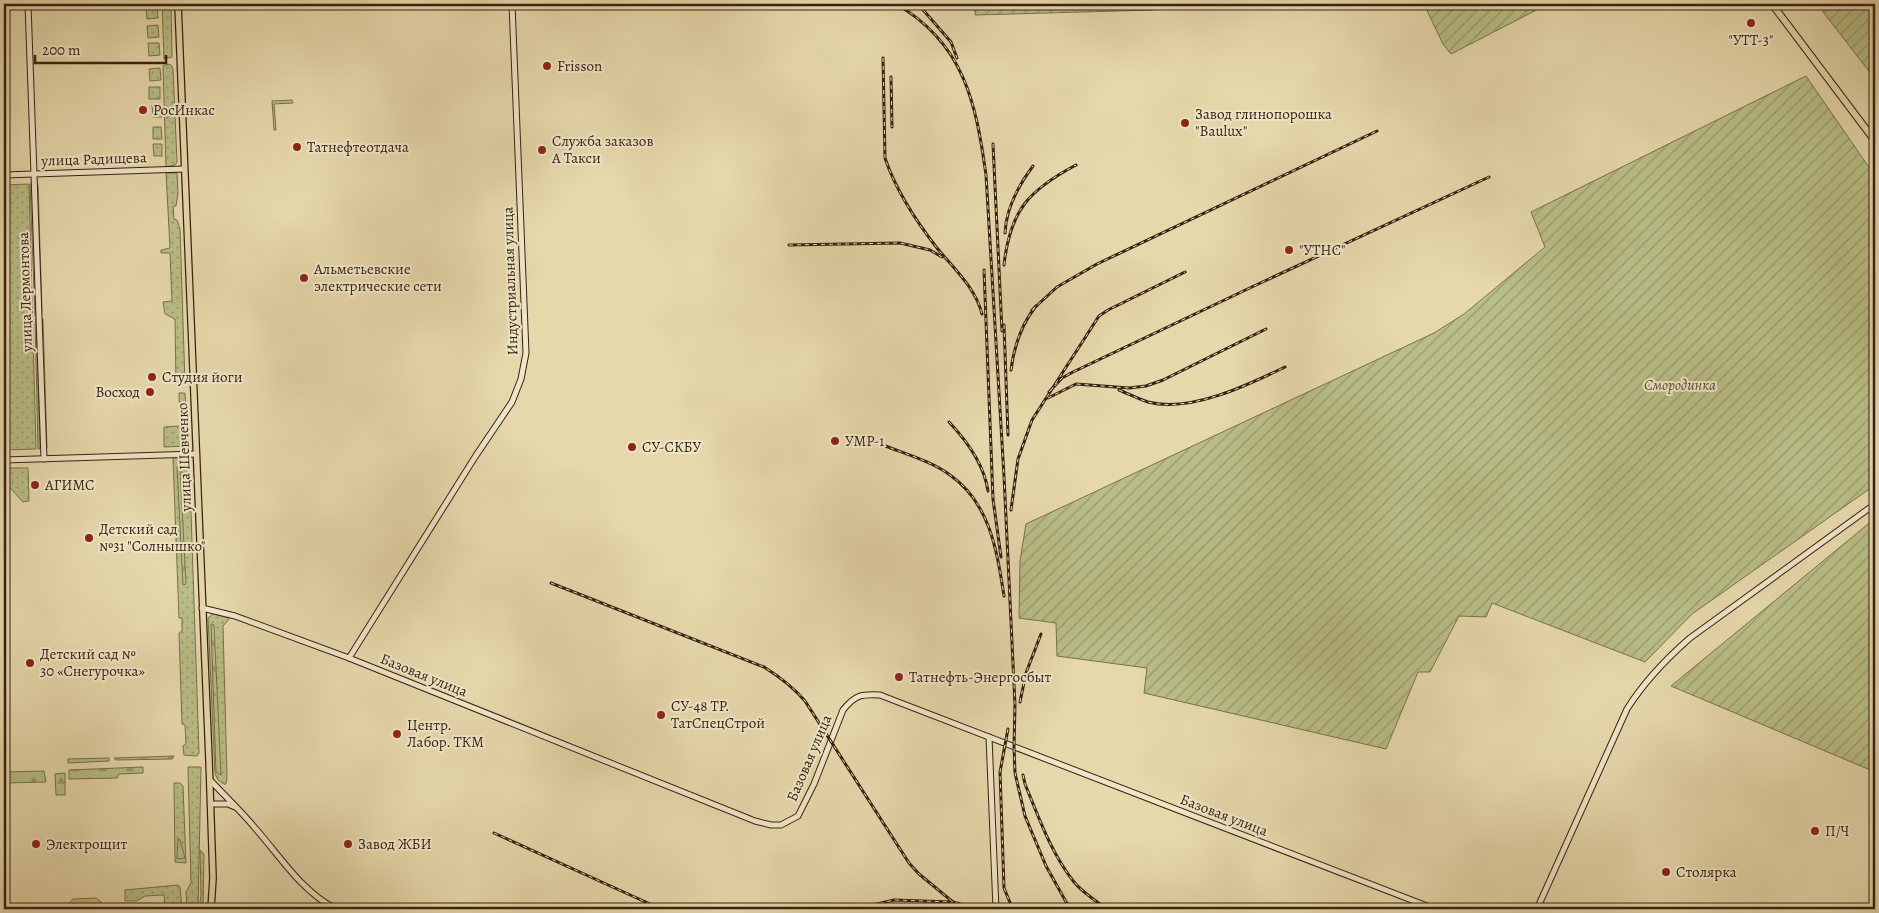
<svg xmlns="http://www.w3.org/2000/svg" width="1879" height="913" font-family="Alegreya,serif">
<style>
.grass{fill:url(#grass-dots);stroke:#78704c}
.forest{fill:url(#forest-firs);stroke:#78704c}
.garden{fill:url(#garden-furrows);stroke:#78704c}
.pitch{fill:#b9be86;stroke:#78704c}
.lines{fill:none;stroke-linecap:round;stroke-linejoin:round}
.secondary-casing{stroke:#372112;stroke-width:7}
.primary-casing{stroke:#372112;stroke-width:8}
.highway-casing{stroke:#372112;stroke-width:8}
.secondary{stroke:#efe6c8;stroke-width:5}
.primary{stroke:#e6d8ab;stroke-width:5.5}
.highway{stroke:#e6d8ab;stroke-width:6}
.rail-casing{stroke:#372112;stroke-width:3}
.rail{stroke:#efe6c8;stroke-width:1;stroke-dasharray:4;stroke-linecap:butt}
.poi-dot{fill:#8f2418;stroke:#efe6c8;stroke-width:2}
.labels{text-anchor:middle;stroke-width:4;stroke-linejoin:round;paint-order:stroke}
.poi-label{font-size:15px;fill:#372112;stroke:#efe6c8;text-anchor:start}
.street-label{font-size:15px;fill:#372112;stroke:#efe6c8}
.park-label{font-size:15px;font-style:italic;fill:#58482f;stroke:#efe6c8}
</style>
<defs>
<pattern id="grass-dots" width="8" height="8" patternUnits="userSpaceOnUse" patternTransform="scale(1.25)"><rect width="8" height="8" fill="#b9be86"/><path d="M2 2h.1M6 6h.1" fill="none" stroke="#979a6c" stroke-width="1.8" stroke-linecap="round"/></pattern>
<pattern id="forest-firs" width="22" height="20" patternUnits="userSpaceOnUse" patternTransform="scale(1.25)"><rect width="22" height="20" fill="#b9be86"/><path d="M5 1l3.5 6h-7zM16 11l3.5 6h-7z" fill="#979a6c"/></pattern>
<pattern id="garden-furrows" width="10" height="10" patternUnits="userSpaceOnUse" patternTransform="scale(1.25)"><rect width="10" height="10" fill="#b9be86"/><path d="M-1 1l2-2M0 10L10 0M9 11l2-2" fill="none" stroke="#979a6c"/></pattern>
</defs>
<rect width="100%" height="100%" fill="#e6d8ab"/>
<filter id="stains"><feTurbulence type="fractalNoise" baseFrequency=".004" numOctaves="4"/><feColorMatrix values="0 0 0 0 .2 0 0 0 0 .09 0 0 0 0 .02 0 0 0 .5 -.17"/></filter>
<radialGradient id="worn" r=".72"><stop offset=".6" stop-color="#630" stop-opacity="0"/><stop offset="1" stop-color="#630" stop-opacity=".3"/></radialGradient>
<!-- grass -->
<g class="grass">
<path d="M 162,4 L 171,4 L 172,57 L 164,59 Z"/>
<path d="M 157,6 L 158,18 L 147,19 L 146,7 Z"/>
<path d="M 158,25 L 159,37 L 148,38 L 147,26 Z"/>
<path d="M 148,43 L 159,43 L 160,55 L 149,56 Z"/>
<path d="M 168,64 L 171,65 L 173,69 L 177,162 L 175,165 L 166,167 L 163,66 Z"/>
<path d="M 160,68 L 161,80 L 150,81 L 149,69 Z"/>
<rect x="149" y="87" width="11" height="12"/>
<path d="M 152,105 L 161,105 L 162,117 L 153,117 Z"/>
<path d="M 153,127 L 161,127 L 162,139 L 153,139 Z"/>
<path d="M 153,144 L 162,144 L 162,156 L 154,156 Z"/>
<path d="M 166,173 L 177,173 L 178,193 L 176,206 L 173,206 L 174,219 L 177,220 L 180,229 L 185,383 L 176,384 L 175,319 L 165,314 L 163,302 L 172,301 L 170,253 L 161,253 L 161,250 L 170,248 Z"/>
<path d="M 29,184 L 36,449 L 4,450 L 4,185 Z"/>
<path d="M 30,184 L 32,184 L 36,316 L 35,316 Z"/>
<path d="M 37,185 L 38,185 L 42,311 L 41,311 Z"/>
<path d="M 35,319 L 36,319 L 40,449 L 38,449 Z"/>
<path d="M 41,319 L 43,319 L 47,448 L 45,448 Z"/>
<path d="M 179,393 L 185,393 L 188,443 L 185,442 L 185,446 L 164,447 L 164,427 L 180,426 Z"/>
<path d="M 185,457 C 196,473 183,495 191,512 L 199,753 L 197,756 L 184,755 L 183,746 L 186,744 L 185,725 L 182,724 L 179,633 L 182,631 L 182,618 L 179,618 L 173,458 Z"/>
<path d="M 10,468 L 28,468 L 29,501 L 23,502 L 4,481 L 4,471 Z"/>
<path d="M 213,614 L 230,618 L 223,626 L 227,777 L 226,784 L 224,784 L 218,780 L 215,774 L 208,618 Z"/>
<path d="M 188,767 L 201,767 L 198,909 L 187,909 L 186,892 L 191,883 Z"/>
<path d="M 174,783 L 180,783 L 183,786 L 186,863 L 175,862 Z"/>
<path d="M 200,850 L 204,854 L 203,909 L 199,909 L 201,895 Z"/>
<path d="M 178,885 L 180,887 L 182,909 L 165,909 L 164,895 L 145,896 L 137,901 L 125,901 L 125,890 Z"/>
</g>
<!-- forest -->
<g class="forest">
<path d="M 292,100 L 293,103 L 274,104 L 276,130 L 274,130 L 272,101 Z"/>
<path d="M 177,467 L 180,467 L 186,584 L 183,585 Z"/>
<path d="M 211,624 L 214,625 L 221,775 L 216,772 Z"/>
<path d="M 174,756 L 172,759 L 116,760 L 114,758 Z"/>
<path d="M 109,758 L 109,761 L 68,763 L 68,759 Z"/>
<path d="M 143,767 L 143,773 L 119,774 L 117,778 L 69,779 L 69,770 Z"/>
<path d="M 44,771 L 46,782 L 4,783 L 4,772 Z"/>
<path d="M 65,773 L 65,795 L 56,795 L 55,774 Z"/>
<path d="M 178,839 L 180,840 L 185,858 L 177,859 Z"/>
</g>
<!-- garden -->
<g class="garden">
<path d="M 975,4 L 1154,4 L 1154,10 L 975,15 Z"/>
<path d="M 1424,4 L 1548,4 L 1451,54 L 1443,44 Z"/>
<path d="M 1817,4 L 1875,4 L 1875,79 Z"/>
<path d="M 1806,76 L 1875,176 L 1875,485 L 1692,614 L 1645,662 L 1492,603 L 1486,617 L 1459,616 L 1430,672 L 1418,672 L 1386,749 L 1144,693 L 1147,668 L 1057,656 L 1056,623 L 1019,618 L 1020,561 L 1026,524 L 1434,333 L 1464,314 L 1545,247 L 1531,212 Z"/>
<path d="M 1875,519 L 1875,772 L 1671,686 L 1873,520 Z"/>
</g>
<!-- pitch -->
<path class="pitch" d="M 96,898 L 101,902 L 101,909 L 69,909 L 69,903 L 73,899 Z"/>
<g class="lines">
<defs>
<g id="secondary">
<path d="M 28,4 L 44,459"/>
<path d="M 4,175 L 184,169"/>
<path d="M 4,460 L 196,454"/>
<path d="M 202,608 L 235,616 L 349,658 L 755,821 L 771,825 L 781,825 L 798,816 L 814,784 L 843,710 C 855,695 861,694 880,695 L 1435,909"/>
<path d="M 349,658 L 475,457 L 512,402 L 521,379 L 526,353 L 512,4"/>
<path d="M 989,737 L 996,909"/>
<path d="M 210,780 C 225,796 241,811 255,828 C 280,856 302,892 336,909"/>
<path d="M 211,804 L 228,804 L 235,807"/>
<path d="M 1537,909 L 1627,709 C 1644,682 1666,659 1690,638 L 1875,504"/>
</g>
<path id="primary" d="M 178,4 L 209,760 L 213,878 L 211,909"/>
<path id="highway" d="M 1772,4 L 1875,141"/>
</defs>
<!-- secondary casing -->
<use href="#secondary" class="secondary-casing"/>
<!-- primary casing -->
<use href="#primary" class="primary-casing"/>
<!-- highway casing -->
<use href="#highway" class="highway-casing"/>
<!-- secondary -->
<use href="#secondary" class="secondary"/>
<!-- primary -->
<use href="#primary" class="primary"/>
<!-- highway -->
<use href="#highway" class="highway"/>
<defs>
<g id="rail">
<path d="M 896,4 C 964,43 976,103 986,175 L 1004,476 L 1015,705 L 1014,747 L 1015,773 L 1025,816 L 1046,866 L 1070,909"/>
<path d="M 918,4 L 951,42 L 957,58"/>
<path d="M 883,58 L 885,158 C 896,191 916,221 937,248 C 954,269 975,287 982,314"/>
<path d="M 891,77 L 892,127"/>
<path d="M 993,144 L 1002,331"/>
<path d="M 1005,233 C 1006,208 1018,186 1033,166"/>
<path d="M 789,245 L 900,243 L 930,250 L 942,257"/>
<path d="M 1004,265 C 1010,210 1029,190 1076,165"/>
<path d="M 984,270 L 993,499 L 1001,557"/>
<path d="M 1032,310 L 1057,287 L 1097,264 L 1377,131"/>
<path d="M 1004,325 L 1008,435"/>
<path d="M 1011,370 C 1014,346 1021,325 1036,306"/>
<path d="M 1119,390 C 1129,394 1138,399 1148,402 C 1190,413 1248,385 1285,367"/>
<path d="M 1049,392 L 1062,378 L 1073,372 L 1256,285 L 1489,177"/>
<path d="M 1048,398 L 1076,384 L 1129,388 L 1146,386 L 1163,380 L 1266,329"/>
<path d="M 949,422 C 967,441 984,464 988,491"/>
<path d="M 883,445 C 905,454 931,461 950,475 C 990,503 997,551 1004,596"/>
<path d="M 1011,510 L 1018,459 L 1032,420 L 1099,316 L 1108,310 L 1185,272"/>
<path d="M 551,583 L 764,667 C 780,677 793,687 805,701 L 909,863 L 919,874 L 953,902 L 978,909"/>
<path d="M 1020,702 L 1026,673 L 1041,634"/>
<path d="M 1008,729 L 1000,772 L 1004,888 L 1011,905 L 1016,909"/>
<path d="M 1023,775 L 1025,784 C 1039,818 1051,853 1074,882 C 1082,892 1096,901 1107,909"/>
<path d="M 494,833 L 661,909"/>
<path d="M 856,909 L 894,900 L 953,902"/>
</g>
</defs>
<!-- rail casing -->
<use href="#rail" class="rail-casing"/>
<!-- rail -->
<use href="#rail" class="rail"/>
</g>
<!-- markers -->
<g class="poi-dot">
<circle cx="1751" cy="23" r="5"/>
<circle cx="547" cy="66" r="5"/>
<circle cx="143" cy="110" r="5"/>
<circle cx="1185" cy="123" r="5"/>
<circle cx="297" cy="147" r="5"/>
<circle cx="542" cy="150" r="5"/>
<circle cx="1289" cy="250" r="5"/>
<circle cx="304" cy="278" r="5"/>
<circle cx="152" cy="377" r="5"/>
<circle cx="150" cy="392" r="5"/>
<circle cx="835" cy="441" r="5"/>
<circle cx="632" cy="447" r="5"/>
<circle cx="35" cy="485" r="5"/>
<circle cx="89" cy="538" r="5"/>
<circle cx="30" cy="663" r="5"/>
<circle cx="899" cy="677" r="5"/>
<circle cx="661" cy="715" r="5"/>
<circle cx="397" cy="734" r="5"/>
<circle cx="1815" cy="831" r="5"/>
<circle cx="36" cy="844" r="5"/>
<circle cx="348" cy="844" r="5"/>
<circle cx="1666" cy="872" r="5"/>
</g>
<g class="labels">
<!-- poi labels -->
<g class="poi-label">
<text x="1751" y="45" text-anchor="middle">"УТТ-3"</text>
<text x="557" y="71">Frisson</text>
<text x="153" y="115">РосИнкас</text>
<text x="1195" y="119">Завод глинопорошка<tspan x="1195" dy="17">"Baulux"</tspan></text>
<text x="552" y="146">Служба заказов<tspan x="552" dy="17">А Такси</tspan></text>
<text x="307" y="152">Татнефтеотдача</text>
<text x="1299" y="255">"УТНС"</text>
<text x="314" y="274">Альметьевские<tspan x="314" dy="17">электрические сети</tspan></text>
<text x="162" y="382">Студия йоги</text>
<text x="140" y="397" text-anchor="end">Восход</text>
<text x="845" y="446">УМР-1</text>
<text x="642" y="452">СУ-СКБУ</text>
<text x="45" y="490">АГИМС</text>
<text x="99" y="534">Детский сад<tspan x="99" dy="17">№31 "Солнышко"</tspan></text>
<text x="40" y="659">Детский сад №<tspan x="40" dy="17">30 «Снегурочка»</tspan></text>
<text x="909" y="682">Татнефть-Энергосбыт</text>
<text x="671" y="711">СУ-48 ТР.<tspan x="671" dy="17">ТатСпецСтрой</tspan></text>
<text x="407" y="730">Центр.<tspan x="407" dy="17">Лабор. ТКМ</tspan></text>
<text x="1825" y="836">П/Ч</text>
<text x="46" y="849">Электрощит</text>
<text x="358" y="849">Завод ЖБИ</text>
<text x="1676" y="877">Столярка</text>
</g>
<!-- street labels -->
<g class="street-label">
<text transform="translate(94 159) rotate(-2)" y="5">улица Радищева</text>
<text transform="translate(510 281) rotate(-92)" y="5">Индустриальная улица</text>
<text transform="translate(25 292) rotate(-92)" y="5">улица Лермонтова</text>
<text transform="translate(184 457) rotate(-92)" y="5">улица Шевченко</text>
<text transform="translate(424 675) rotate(22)" y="5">Базовая улица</text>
<text transform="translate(809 758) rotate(-67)" y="5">Базовая улица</text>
<text transform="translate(1224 815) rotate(21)" y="5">Базовая улица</text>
</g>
<!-- park labels -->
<g class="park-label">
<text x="1680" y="390">Смородинка</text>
</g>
</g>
<!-- margin -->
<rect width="1879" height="913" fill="none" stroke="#e6d8ab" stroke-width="20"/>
<rect x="5" y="5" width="1869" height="903" fill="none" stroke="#372112" stroke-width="2.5"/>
<rect x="10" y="10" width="1859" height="893" fill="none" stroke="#372112"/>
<!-- scale -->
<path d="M35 55v8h131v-8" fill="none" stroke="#372112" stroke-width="2.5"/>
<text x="42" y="55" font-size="15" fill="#372112" stroke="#efe6c8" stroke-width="4" paint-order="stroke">200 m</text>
<rect width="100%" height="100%" filter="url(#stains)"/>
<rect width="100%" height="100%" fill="url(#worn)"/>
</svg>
